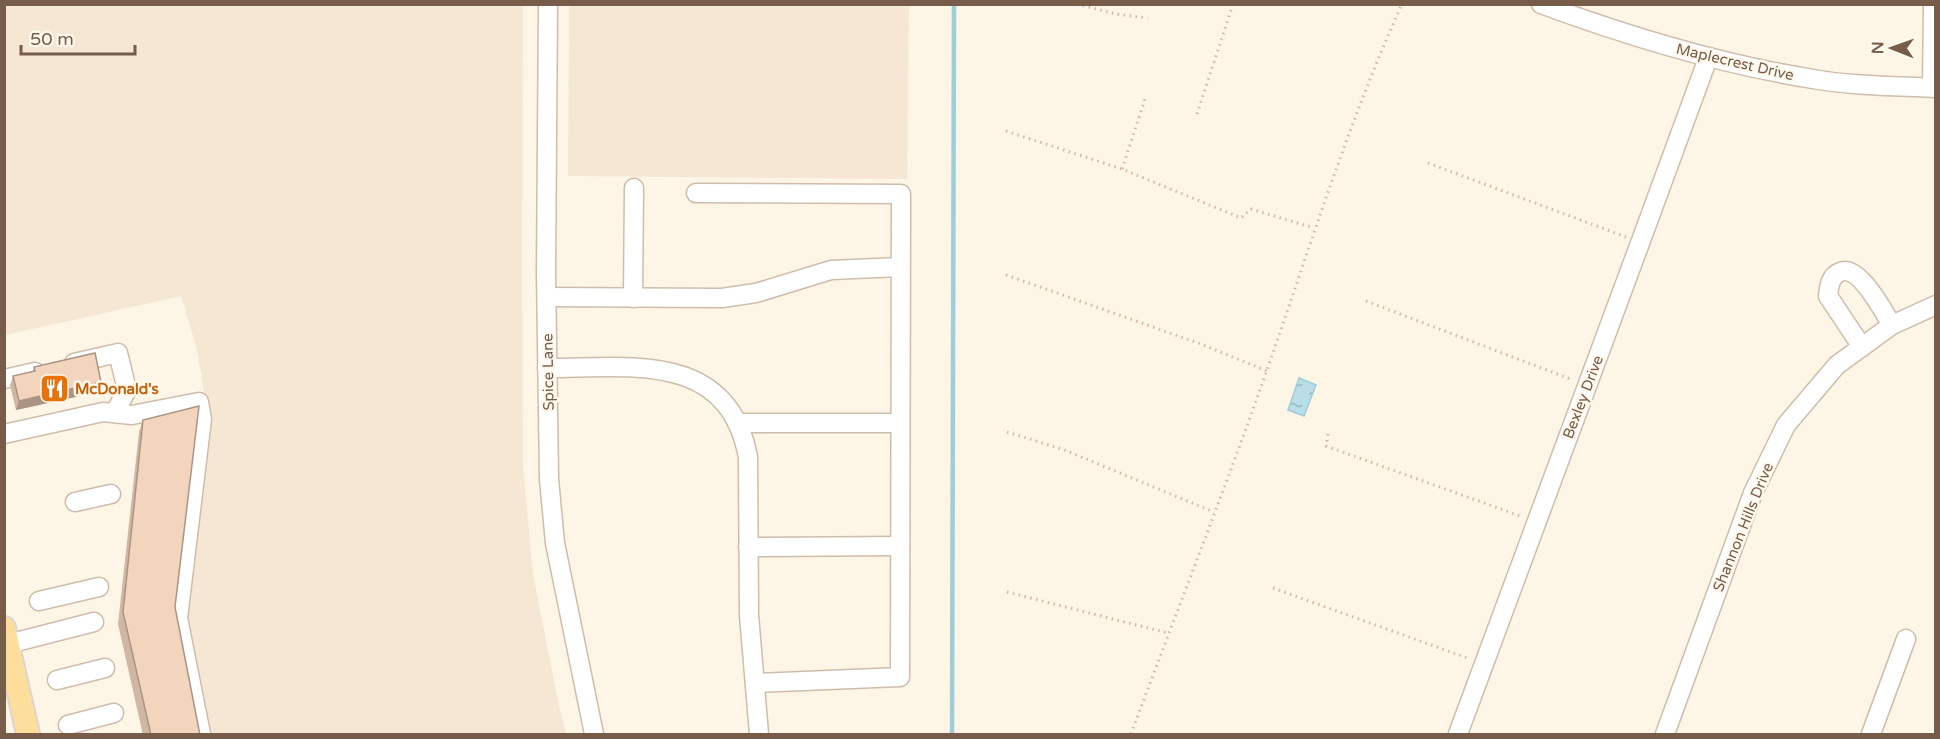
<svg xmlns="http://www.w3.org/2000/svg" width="1940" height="739" font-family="'Varela Round',sans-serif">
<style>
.residential{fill:#f5e7d4}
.water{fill:url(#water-ripples);stroke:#9fcdd9;stroke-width:1.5}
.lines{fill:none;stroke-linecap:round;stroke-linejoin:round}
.stream{stroke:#9fcdd9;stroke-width:4.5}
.minor-casing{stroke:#cfbdac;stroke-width:21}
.major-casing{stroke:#dcd5d0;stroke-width:26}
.path{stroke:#d8b89f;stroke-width:3;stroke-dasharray:1.5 4.5;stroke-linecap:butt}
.minor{stroke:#fff;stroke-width:18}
.major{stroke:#fdde9d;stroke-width:22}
.wall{fill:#d1b7a3}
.shaded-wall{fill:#aa9584}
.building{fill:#f3d5bd;stroke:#aa9584;stroke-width:1.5}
.labels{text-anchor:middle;stroke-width:5;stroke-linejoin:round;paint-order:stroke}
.street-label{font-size:15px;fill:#775c4a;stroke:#fff9ed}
.food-label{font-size:15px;font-weight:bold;fill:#c56008;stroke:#fff9ed;text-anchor:start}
</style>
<defs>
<pattern id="water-ripples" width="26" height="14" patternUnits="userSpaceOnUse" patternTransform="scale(1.5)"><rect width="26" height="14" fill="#b9dee7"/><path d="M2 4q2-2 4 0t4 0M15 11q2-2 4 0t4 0" fill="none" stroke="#9bb7bd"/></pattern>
</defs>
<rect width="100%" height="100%" fill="#fdf5e6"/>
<!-- residential -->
<g class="residential">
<path d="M 4,5 L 523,5 L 522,265 L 523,466 L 533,575 L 559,706 L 566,734 L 211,734 L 187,621 L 208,417 L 197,349 L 181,296 L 5,335 Z"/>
<path d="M 569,5 L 909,5 L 907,179 L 568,176 Z"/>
</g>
<!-- water -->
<path class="water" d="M 1299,378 L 1316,385 L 1304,416 L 1288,410 Z"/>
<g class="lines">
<!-- stream -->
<path class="stream" d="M 952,734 L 954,4"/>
<defs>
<g id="minor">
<path d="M 548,4 L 546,273 L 549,479 L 555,543 L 594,734"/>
<path d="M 1541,4 C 1630,37 1719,64 1813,79 C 1853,86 1895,86 1936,88"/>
<path d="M 1932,87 L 1933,4"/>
<path d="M 696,193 L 901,194 L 900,677 L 755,683"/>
<path d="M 547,297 L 722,298 L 756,293 L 831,270 L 900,267"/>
<path d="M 633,298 L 634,188"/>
<path d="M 1862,347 L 1828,296 C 1829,287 1830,276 1840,272 C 1859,264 1883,311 1892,325"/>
<path d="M 74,363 L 118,353 L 127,390 L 115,412"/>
<path d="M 547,368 C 629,368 728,350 748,457 L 749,615 L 759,734"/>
<path d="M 4,379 L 35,372"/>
<path d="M 737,423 L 899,423"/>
<path d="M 4,434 L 103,412 L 132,415 L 199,402 L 202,419 L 178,618 L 201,734"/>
<path d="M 75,502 L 111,494"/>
<path d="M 748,547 L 899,546"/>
<path d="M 39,601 L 99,587"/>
<path d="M 8,644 L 94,622"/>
<path d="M 57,680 L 105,668"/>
<path d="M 68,725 L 114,713"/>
<path d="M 1458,734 C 1540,509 1626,284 1708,58"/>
<path d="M 1665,734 L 1753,493 L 1786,425 L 1837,365 L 1892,325 L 1936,305"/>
<path d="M 1871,734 L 1906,639"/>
</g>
<path id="major" d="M 4,628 L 28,734"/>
</defs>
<!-- minor casing -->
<use href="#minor" class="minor-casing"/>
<!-- major casing -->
<use href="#major" class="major-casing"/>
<!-- path -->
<g class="path">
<path d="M 1077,4 L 1116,14 L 1148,18"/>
<path d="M 1197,114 L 1233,4"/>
<path d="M 1006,131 L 1122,169 L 1241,218 L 1251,209 L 1314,228"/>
<path d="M 1428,163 L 1626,237"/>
<path d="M 1122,169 L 1145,99"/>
<path d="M 1006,275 L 1201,344 L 1267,371"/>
<path d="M 1366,301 L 1573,380"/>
<path d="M 1007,432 L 1062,449 L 1214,512"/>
<path d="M 1328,434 L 1326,446 L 1523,517"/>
<path d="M 1273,588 L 1470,659"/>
<path d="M 1007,592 L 1168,633"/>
<path d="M 1131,734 C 1176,613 1224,492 1267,370 C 1310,247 1348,123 1402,4"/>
</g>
<!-- minor -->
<use href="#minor" class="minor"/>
<!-- major -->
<use href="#major" class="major"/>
</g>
<!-- wall -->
<g class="wall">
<path d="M 34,367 L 101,382 L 98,392 L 16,410 L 10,385 L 13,376 L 33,372 Z"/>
<path d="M 143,420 L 175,607 L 200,735 L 143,735 L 118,624 L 139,432 Z"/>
</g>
<!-- shaded-wall -->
<path class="shaded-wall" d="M 101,382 L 98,392 L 16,410 L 19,401 Z"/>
<!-- building -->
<g class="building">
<path d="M 95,353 L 101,382 L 19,401 L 13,376 L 35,371 L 34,367 Z"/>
<path d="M 199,406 L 175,607 L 200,735 L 151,735 L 123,612 L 143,420 Z"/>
</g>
<!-- icons -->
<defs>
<symbol id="restaurant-square" viewBox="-11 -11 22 22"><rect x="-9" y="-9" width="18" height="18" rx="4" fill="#e8710a" stroke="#fff9ed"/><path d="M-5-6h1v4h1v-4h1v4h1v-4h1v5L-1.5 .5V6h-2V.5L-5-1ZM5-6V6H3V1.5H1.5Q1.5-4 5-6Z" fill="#fff"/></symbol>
</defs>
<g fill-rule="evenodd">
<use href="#restaurant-square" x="38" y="372" width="33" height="33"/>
</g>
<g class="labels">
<!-- street labels -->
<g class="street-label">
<text transform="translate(1735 62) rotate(13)" y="5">Maplecrest Drive</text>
<text transform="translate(548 372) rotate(-91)" y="5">Spice Lane</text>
<text transform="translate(1583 397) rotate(-69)" y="5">Bexley Drive</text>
<text transform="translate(1743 527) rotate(-68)" y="5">Shannon Hills Drive</text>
</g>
<!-- food labels -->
<g class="food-label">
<text x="75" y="394">McDonald's</text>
</g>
</g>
<!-- border -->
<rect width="1940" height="739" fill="none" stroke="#775c4a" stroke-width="12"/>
<!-- north arrow -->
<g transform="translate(1892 48) rotate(271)" stroke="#fff9ed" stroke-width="4.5" paint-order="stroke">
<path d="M0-4.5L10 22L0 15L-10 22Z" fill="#775c4a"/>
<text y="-9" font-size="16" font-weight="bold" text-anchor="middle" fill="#775c4a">N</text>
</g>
<!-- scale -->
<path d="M21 45v9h114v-9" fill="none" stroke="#775c4a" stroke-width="3"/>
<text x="30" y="45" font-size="18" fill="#775c4a" stroke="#fff9ed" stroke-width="4.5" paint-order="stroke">50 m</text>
</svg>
